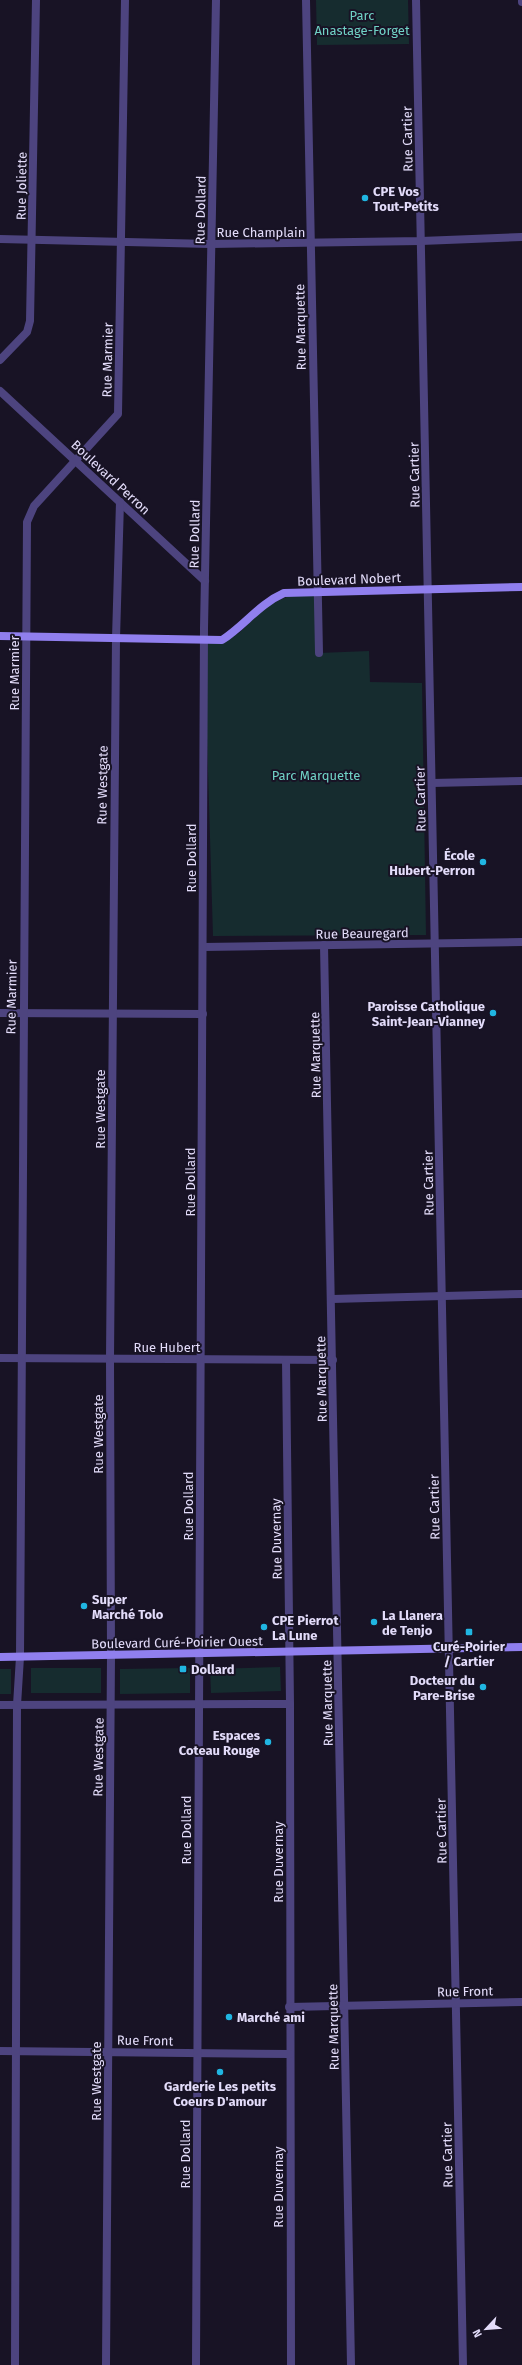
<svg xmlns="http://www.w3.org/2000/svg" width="522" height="2365" font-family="'Fira Sans',sans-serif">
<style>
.green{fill:#162c2f}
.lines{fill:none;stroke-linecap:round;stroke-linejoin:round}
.street{stroke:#4d447f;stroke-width:8}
.secondary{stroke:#907fee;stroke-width:8}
.poi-dot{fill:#20b6e2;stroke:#181325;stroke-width:1.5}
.labels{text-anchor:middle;stroke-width:4;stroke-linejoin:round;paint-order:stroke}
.park-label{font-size:13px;fill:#70d2c6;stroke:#181325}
.street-label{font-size:13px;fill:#e3dcfa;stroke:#181325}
.poi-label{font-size:13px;font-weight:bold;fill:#e3dcfa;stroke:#181325;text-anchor:start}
</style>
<rect width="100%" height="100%" fill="#181325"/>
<!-- green -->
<g class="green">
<path d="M 316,0 L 408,0 L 409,44 L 317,45 Z"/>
<path d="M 299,591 L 318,591 L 319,653 L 369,651 L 370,682 L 422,683 L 426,935 L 213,936 L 204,639 L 227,640 L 239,633 L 267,606 Z"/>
<path d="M 280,1667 L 281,1691 L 211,1693 L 210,1669 Z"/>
<rect x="31" y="1668" width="70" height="25"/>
<path d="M 190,1668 L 190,1693 L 120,1694 L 120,1669 Z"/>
<rect x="0" y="1669" width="11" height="25"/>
</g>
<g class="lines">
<!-- street -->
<g class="street">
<path d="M 306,0 L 319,653"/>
<path d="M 416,0 L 463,2365"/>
<path d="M 522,0 L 522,2"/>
<path d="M 0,239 L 211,244 L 421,241 L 522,237"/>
<path d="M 0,360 L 27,332 L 30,321 L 36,0"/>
<path d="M 0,391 L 205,581"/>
<path d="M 432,783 L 522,781"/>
<path d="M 324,945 L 351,2365"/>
<path d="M 203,947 L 522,942"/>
<path d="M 0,1013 L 203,1014"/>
<path d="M 332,1299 L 522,1294"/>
<path d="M 0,1358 L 333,1360"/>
<path d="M 286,1360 L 290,1704 L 291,2365"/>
<path d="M 0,1705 L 290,1704"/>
<path d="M 289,2007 L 522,2002"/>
<path d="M 0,2051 L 290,2054"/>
<path d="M 15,2365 L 17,1705 L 20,1657 L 27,522 L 34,506 L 118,414 L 125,0"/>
<path d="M 106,2365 L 111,1655 L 110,1359 L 116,638 L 120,502"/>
<path d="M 196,2365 L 204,628 L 216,0"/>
</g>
<!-- secondary -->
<g class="secondary">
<path d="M 0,636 L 222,640 C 244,626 259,604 284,593 L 522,587"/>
<path d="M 0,1657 L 522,1647"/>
</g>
</g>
<!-- markers -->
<g class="poi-dot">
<circle cx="365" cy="198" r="4"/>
<circle cx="483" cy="862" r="4"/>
<circle cx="493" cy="1013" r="4"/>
<circle cx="84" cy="1606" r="4"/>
<circle cx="374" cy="1622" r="4"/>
<circle cx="264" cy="1627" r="4"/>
<rect x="465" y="1628" width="8" height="8" rx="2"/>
<rect x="179" y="1665" width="8" height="8" rx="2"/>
<circle cx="483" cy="1687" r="4"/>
<circle cx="268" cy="1742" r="4"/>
<circle cx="229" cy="2017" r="4"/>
<circle cx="220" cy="2072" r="4"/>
</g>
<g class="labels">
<!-- park labels -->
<g class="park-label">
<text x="362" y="20">Parc<tspan x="362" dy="15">Anastage-Forget</tspan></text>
<text x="316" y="780">Parc Marquette</text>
</g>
<!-- street labels -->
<g class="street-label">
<text transform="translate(407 139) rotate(-91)" y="5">Rue Cartier</text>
<text transform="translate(21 186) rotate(-89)" y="5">Rue Joliette</text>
<text transform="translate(200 210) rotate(-89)" y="5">Rue Dollard</text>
<text x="261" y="237">Rue Champlain</text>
<text transform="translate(300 327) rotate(-91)" y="5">Rue Marquette</text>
<text transform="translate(107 360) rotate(-89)" y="5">Rue Marmier</text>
<text transform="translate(414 475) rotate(-91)" y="5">Rue Cartier</text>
<text transform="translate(111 477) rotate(43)" y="5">Boulevard Perron</text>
<text transform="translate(194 534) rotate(-89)" y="5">Rue Dollard</text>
<text transform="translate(349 579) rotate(-2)" y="5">Boulevard Nobert</text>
<text transform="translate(14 673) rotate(-90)" y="5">Rue Marmier</text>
<text transform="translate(102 785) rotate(-89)" y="5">Rue Westgate</text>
<text transform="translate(420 799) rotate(-91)" y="5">Rue Cartier</text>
<text transform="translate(191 858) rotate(-90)" y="5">Rue Dollard</text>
<text transform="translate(362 933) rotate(-1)" y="5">Rue Beauregard</text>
<text transform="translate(11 997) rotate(-89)" y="5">Rue Marmier</text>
<text transform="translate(315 1055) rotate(-91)" y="5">Rue Marquette</text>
<text transform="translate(100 1109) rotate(-90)" y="5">Rue Westgate</text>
<text transform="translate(190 1182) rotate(-90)" y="5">Rue Dollard</text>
<text transform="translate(428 1183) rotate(-91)" y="5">Rue Cartier</text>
<text x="167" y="1352">Rue Hubert</text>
<text transform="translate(321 1379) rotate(-91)" y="5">Rue Marquette</text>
<text transform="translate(98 1434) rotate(-90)" y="5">Rue Westgate</text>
<text transform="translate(188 1506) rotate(-90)" y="5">Rue Dollard</text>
<text transform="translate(434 1507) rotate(-91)" y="5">Rue Cartier</text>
<text transform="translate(276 1539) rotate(-91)" y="5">Rue Duvernay</text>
<text transform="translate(177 1642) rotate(-1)" y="5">Boulevard Curé-Poirier Ouest</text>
<text transform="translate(327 1703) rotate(-91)" y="5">Rue Marquette</text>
<text transform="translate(98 1757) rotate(-89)" y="5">Rue Westgate</text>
<text transform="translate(186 1830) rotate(-90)" y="5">Rue Dollard</text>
<text transform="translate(441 1831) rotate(-91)" y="5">Rue Cartier</text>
<text transform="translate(278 1862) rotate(-90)" y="5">Rue Duvernay</text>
<text transform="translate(465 1991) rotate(-1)" y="5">Rue Front</text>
<text transform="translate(333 2027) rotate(-91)" y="5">Rue Marquette</text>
<text transform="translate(145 2040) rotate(1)" y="5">Rue Front</text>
<text transform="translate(96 2081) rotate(-90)" y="5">Rue Westgate</text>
<text transform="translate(185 2154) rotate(-90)" y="5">Rue Dollard</text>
<text transform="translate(447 2155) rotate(-91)" y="5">Rue Cartier</text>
<text transform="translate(278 2187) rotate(-90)" y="5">Rue Duvernay</text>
</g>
<!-- poi labels -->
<g class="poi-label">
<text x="373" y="196">CPE Vos<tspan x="373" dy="15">Tout-Petits</tspan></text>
<text x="475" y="860" text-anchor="end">École<tspan x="475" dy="15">Hubert-Perron</tspan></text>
<text x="485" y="1011" text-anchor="end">Paroisse Catholique<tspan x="485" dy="15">Saint-Jean-Vianney</tspan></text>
<text x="92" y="1604">Super<tspan x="92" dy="15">Marché Tolo</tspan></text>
<text x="382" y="1620">La Llanera<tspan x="382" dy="15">de Tenjo</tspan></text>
<text x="272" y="1625">CPE Pierrot<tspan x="272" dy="15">La Lune</tspan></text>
<text x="469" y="1651" text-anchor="middle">Curé-Poirier<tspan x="469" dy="15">/ Cartier</tspan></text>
<text x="191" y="1674">Dollard</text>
<text x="475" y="1685" text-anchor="end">Docteur du<tspan x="475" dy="15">Pare-Brise</tspan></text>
<text x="260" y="1740" text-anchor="end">Espaces<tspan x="260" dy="15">Coteau Rouge</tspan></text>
<text x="237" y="2022">Marché ami</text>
<text x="220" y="2091" text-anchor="middle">Garderie Les petits<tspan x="220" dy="15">Coeurs D'amour</tspan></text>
</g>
</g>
<!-- north arrow -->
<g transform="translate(486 2329) rotate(244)" stroke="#181325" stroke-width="3" paint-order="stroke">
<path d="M0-3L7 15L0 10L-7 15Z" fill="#e3dcfa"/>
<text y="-6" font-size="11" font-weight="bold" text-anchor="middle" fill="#e3dcfa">N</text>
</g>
</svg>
